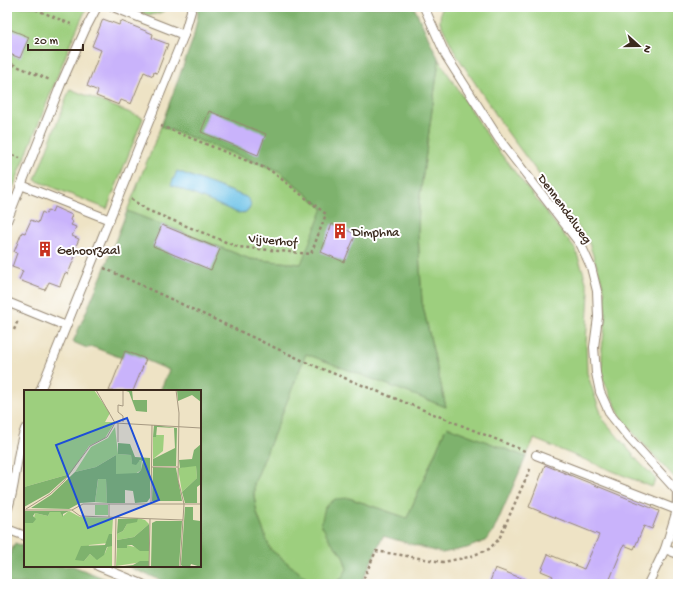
<svg xmlns="http://www.w3.org/2000/svg" width="685" height="591" font-family="'Gochi Hand',sans-serif">
<style>
.green{fill:#9dcf7e;stroke:#6c7c4e;fill-rule:evenodd}
.forest{fill:#7eb26d;stroke:#5c6e46}
.water{fill:#6ac1e7;stroke:#527682}
.building{fill:#c9b3fb}
.lines{fill:none;stroke-linecap:round;stroke-linejoin:round}
.lane-casing{stroke:#948672;stroke-width:10}
.path{stroke:#948672;stroke-width:2.5;stroke-dasharray:3 3;stroke-linecap:butt}
.lane{stroke:#fff;stroke-width:8}
.labels{text-anchor:middle;stroke-width:4;stroke-linejoin:round;paint-order:stroke}
.street-label{font-size:13px;fill:#3b2a1e;stroke:#fff}
.poi-label{font-size:13px;fill:#3b2a1e;stroke:#fff;text-anchor:start}
.inset-road{fill:none;stroke:#a69982;stroke-width:1}
.view{fill:#1d4ed8;fill-opacity:0.15;stroke:#1d4ed8;stroke-width:2}
.inset-edge{fill:none;stroke:#3b2a1e;stroke-width:2}
</style>
<rect width="100%" height="100%" fill="#fff"/>
<filter id="ink" filterUnits="userSpaceOnUse"><feTurbulence type="fractalNoise" baseFrequency=".025" numOctaves="2"/><feDisplacementMap in="SourceGraphic" scale="8" xChannelSelector="R" yChannelSelector="G"/><feConvolveMatrix kernelMatrix="1 2 1 2 8 2 1 2 1" color-interpolation-filters="sRGB"/></filter>
<filter id="wash" filterUnits="userSpaceOnUse"><feTurbulence type="fractalNoise" baseFrequency=".012" numOctaves="4" result="noise"/><feDisplacementMap in="SourceGraphic" scale="16" xChannelSelector="R" yChannelSelector="G"/><feGaussianBlur stdDeviation="0.9" result="paint"/><feColorMatrix in="noise" values="0 0 0 0 0 0 0 0 0 0 0 0 0 0 0 0 0 1.4 0 .05"/><feComposite in="paint" operator="in"/></filter>
<g filter="url(#wash)">
<rect width="100%" height="100%" fill="#eee3c5"/>
<!-- green -->
<g class="green">
<path d="M 7,7 L 87,7 L 71,42 L 7,203 L 7,111 L 11,101 L 7,99 Z"/>
<path d="M 131,7 L 170,7 C 157,17 144,17 131,7 Z"/>
<path d="M 441,7 L 678,7 L 678,481 L 635,435 L 620,415 L 602,377 L 602,348 L 606,319 L 604,288 L 588,240 L 508,133 L 456,54 L 440,22 Z"/>
<path d="M 439,60 L 493,144 L 575,249 L 583,271 L 589,293 L 586,343 L 587,373 L 594,394 L 603,419 L 638,461 L 656,479 L 652,487 L 534,439 L 526,457 L 448,427 L 445,430 L 407,518 L 349,498 L 329,539 L 343,556 L 347,569 L 341,579 L 330,584 L 311,582 L 270,549 L 257,513 L 254,496 L 254,484 L 306,353 L 446,407 L 422,302 L 418,233 L 419,203 Z"/>
<path d="M 70,89 L 143,118 L 107,209 L 35,180 Z"/>
<path d="M 161,126 L 279,171 L 323,208 L 365,231 L 301,264 L 250,259 L 127,211 ZM 177,171 L 246,197 L 250,208 L 247,212 L 243,213 L 172,185 Z"/>
</g>
<!-- forest -->
<g class="forest">
<path d="M 197,7 L 414,7 L 439,60 L 419,203 L 418,233 L 422,302 L 446,407 L 306,354 L 254,484 L 254,496 L 257,513 L 270,549 L 311,582 L 330,584 L 341,579 L 347,569 L 343,556 L 329,539 L 321,524 L 325,507 L 335,499 L 349,498 L 407,518 L 445,430 L 448,427 L 526,457 L 493,532 L 485,541 L 467,548 L 442,553 L 383,536 L 361,584 L 171,584 L 126,566 L 200,566 L 200,391 L 160,391 L 169,370 L 129,353 L 127,360 L 93,347 L 87,348 L 73,342 L 102,275 L 127,211 L 250,259 L 301,264 L 323,208 L 279,171 L 161,126 L 193,39 L 198,15 Z"/>
<path d="M 15,543 L 25,547 L 25,566 L 73,566 L 118,584 L 7,584 L 7,561 Z"/>
</g>
<!-- water -->
<path class="water" d="M 177,171 L 246,197 C 252,202 252,206 247,212 L 238,213 L 171,185 Z"/>
<g id="blocks">
<!-- building -->
<g class="building">
<path d="M 103,19 L 119,25 L 121,21 L 153,34 L 152,38 L 168,44 L 157,73 L 154,72 L 153,76 L 144,72 L 131,104 L 121,100 L 119,105 L 96,96 L 98,91 L 87,86 L 101,50 L 92,46 Z"/>
<path d="M 7,28 L 29,37 L 20,58 L 7,53 Z"/>
<path d="M 209,111 L 266,134 L 258,155 L 201,132 Z"/>
<path d="M 54,207 L 72,215 L 70,220 L 73,222 L 71,225 L 76,227 L 72,236 L 79,239 L 73,253 L 76,254 L 68,274 L 65,273 L 60,286 L 49,282 L 45,290 L 19,280 L 23,271 L 12,267 L 17,253 L 14,252 L 22,232 L 25,233 L 31,220 L 38,223 L 42,212 L 46,214 L 48,210 L 52,212 Z"/>
<path d="M 332,224 L 356,234 L 344,262 L 321,252 Z"/>
<path d="M 162,225 L 220,249 L 211,270 L 153,246 Z"/>
<path d="M 125,351 L 146,359 L 133,391 L 109,391 Z"/>
<path d="M 545,465 L 659,511 L 652,529 L 644,526 L 634,549 L 624,545 L 610,579 L 620,584 L 549,584 L 553,576 L 541,571 L 548,554 L 584,569 L 599,535 L 529,507 Z"/>
<path d="M 495,568 L 534,583 L 534,584 L 489,584 Z"/>
</g>
</g>
</g>
<g filter="url(#ink)">
<use href="#blocks" fill-opacity="0" stroke="#948672" stroke-width="1"/>
<g class="lines">
<defs>
<g id="lane">
<path d="M 113,7 L 184,35"/>
<path d="M 424,7 L 446,56 L 499,139 L 581,245 L 591,267 L 597,291 L 598,317 L 594,347 L 596,373 L 600,392 L 610,414 L 629,438 L 677,491 L 677,510 L 665,549 L 648,584"/>
<path d="M 21,185 L 110,220"/>
<path d="M 7,221 L 61,84 L 85,30 L 97,7"/>
<path d="M 7,302 L 66,326"/>
<path d="M 40,391 L 184,35 L 191,11 L 191,7"/>
<path d="M 536,455 L 677,510"/>
<path d="M 7,511 C 17,485 15,455 25,429"/>
<path d="M 7,529 L 25,536"/>
<path d="M 665,549 L 678,554"/>
<path d="M 98,566 L 142,584"/>
</g>
</defs>
<!-- lane casing -->
<use href="#lane" class="lane-casing"/>
<!-- path -->
<g class="path">
<path d="M 30,7 L 73,25"/>
<path d="M 7,62 L 50,80"/>
<path d="M 7,153 L 20,158"/>
<path d="M 131,199 L 147,210 L 238,247 L 311,254 L 326,214 L 270,170 L 161,126"/>
<path d="M 104,268 L 310,364 L 525,451"/>
<path d="M 14,330 L 18,320"/>
<path d="M 361,584 L 376,551 L 443,562 L 469,557 L 489,549 L 499,539 L 531,467"/>
</g>
<!-- lane -->
<use href="#lane" class="lane"/>
</g>
</g>
<!-- icons -->
<defs>
<symbol id="building-bare" viewBox="-9 -9 18 18"><path d="M-4-6H4V6H1V3H-1V6H-4ZM-2.5-4.3h1.7v1.8h-1.7ZM.8-4.3h1.7v1.8H.8ZM-2.5-1h1.7V.8h-1.7ZM.8-1h1.7V.8H.8Z" fill="#c8321e" stroke="#fff" stroke-width="2.5" paint-order="stroke"/></symbol>
</defs>
<g fill-rule="evenodd">
<use href="#building-bare" x="329" y="220" width="22" height="22"/>
<use href="#building-bare" x="34" y="238" width="22" height="22"/>
</g>
<g class="labels">
<!-- street labels -->
<g class="street-label">
<text transform="translate(566 208) rotate(54)" y="5">Dennendalweg</text>
<text transform="translate(273 239) rotate(5)" y="5">Vijverhof</text>
</g>
<!-- poi labels -->
<g class="poi-label">
<text x="352" y="236">Dimphna</text>
<text x="57" y="254">Gehoorzaal</text>
</g>
</g>
<!-- overview -->
<g transform="translate(24 390)">
<rect width="177" height="177" fill="#eee3c5"/>
<path d="M 0,0 L 70,0 L 86,23 L 81,32 L 91,32 L 81,48 L 65,56 L 46,84 L 0,97 ZM 91,37 L 94,64 L 107,65 L 108,73 L 118,70 L 117,80 L 110,85 L 92,85 L 92,65 L 72,77 L 51,82 L 67,57 L 84,48 ZM 132,45 L 140,45 L 139,61 L 129,69 L 129,47 ZM 172,75 L 173,88 L 158,102 L 154,78 ZM 75,83 L 82,89 L 83,113 L 71,112 ZM 71,115 L 84,115 L 84,125 L 71,125 ZM 45,121 L 56,127 L 89,128 L 88,144 L 86,144 L 84,153 L 65,155 L 60,171 L 66,164 L 71,168 L 81,163 L 84,156 L 88,156 L 88,177 L 0,177 L 0,133 L 9,133 L 11,123 L 24,126 L 26,122 L 36,122 L 39,126 ZM 114,128 L 121,130 L 125,134 L 110,147 L 93,150 L 93,144 L 99,141 L 103,134 ZM 103,155 L 125,161 L 125,171 L 92,176 L 93,158 L 103,158 Z" fill="#9dcf7e"/>
<path d="M 99,0 L 108,0 L 109,10 L 123,10 L 123,22 L 112,21 L 105,2 ZM 153,0 L 177,0 L 177,12 L 168,5 L 154,11 ZM 130,35 L 153,38 L 152,76 L 129,76 L 129,69 L 151,58 L 150,38 L 133,37 L 132,47 L 129,47 ZM 94,53 L 106,54 L 111,67 L 126,68 L 126,108 L 123,112 L 111,113 L 109,101 L 101,100 L 101,113 L 83,113 L 82,89 L 74,89 L 71,112 L 56,113 L 45,119 L 7,118 L 27,105 L 51,82 L 72,77 L 92,65 L 92,84 L 114,83 L 117,80 L 119,71 L 116,70 L 112,75 L 108,74 L 107,65 L 94,64 ZM 177,54 L 177,94 L 173,97 L 173,113 L 161,113 L 158,102 L 173,88 L 172,76 L 156,78 L 155,70 L 168,69 L 170,60 ZM 129,77 L 152,78 L 158,111 L 128,111 ZM 46,84 L 25,103 L 0,117 L 0,97 ZM 161,117 L 169,117 L 169,130 L 176,131 L 177,117 L 177,177 L 167,174 L 166,177 L 159,177 L 157,175 ZM 0,121 L 45,121 L 39,124 L 39,127 L 36,122 L 26,122 L 24,126 L 11,123 L 9,126 L 12,129 L 9,133 L 0,133 ZM 114,128 L 113,132 L 103,134 L 99,141 L 93,144 L 94,129 ZM 132,131 L 158,131 L 155,177 L 127,177 L 128,133 ZM 125,134 L 125,161 L 116,161 L 108,155 L 103,155 L 103,158 L 93,158 L 93,150 L 110,147 ZM 85,144 L 88,144 L 88,156 L 83,157 L 80,165 L 73,170 L 66,164 L 60,171 L 51,170 L 57,156 L 81,155 ZM 116,171 L 125,171 L 125,177 L 92,177 L 109,175 Z" fill="#7eb26d"/>
<path class="inset-road" d="M 72,0 L 91,33M 152,0 L 155,23 L 154,90 L 160,114 L 156,177M 99,32 L 99,26 L 94,22 L 94,15 L 99,16 L 99,0M 91,33 L 177,38M 94,52 L 94,33M 128,77 L 154,77M 127,113 L 128,35M 2,119 L 26,104 L 40,91 L 66,56 L 83,47 L 91,33M 0,120 L 48,120M 85,127 L 85,114M 159,130 L 56,126 L 48,120 L 59,114 L 177,114M 91,177 L 92,127M 125,177 L 126,129"/>
<path class="view" d="M 103,28 L 135,110 L 64,138 L 32,55 Z"/>
<rect width="177" height="177" class="inset-edge"/>
</g>
<!-- margin -->
<rect width="685" height="591" fill="none" stroke="#fff" stroke-width="24"/>
<!-- north arrow -->
<g transform="translate(639 46) rotate(111)" stroke="#ffffff" stroke-width="3" paint-order="stroke">
<path d="M0-3L7 15L0 10L-7 15Z" fill="#3b2a1e"/>
<text y="-6" font-size="11" font-weight="bold" text-anchor="middle" fill="#3b2a1e">N</text>
</g>
<!-- scale -->
<path d="M28 44v6h55v-6" fill="none" stroke="#3b2a1e" stroke-width="2"/>
<text x="34" y="44" font-size="12" fill="#3b2a1e" stroke="#ffffff" stroke-width="3" paint-order="stroke">20 m</text>
</svg>
